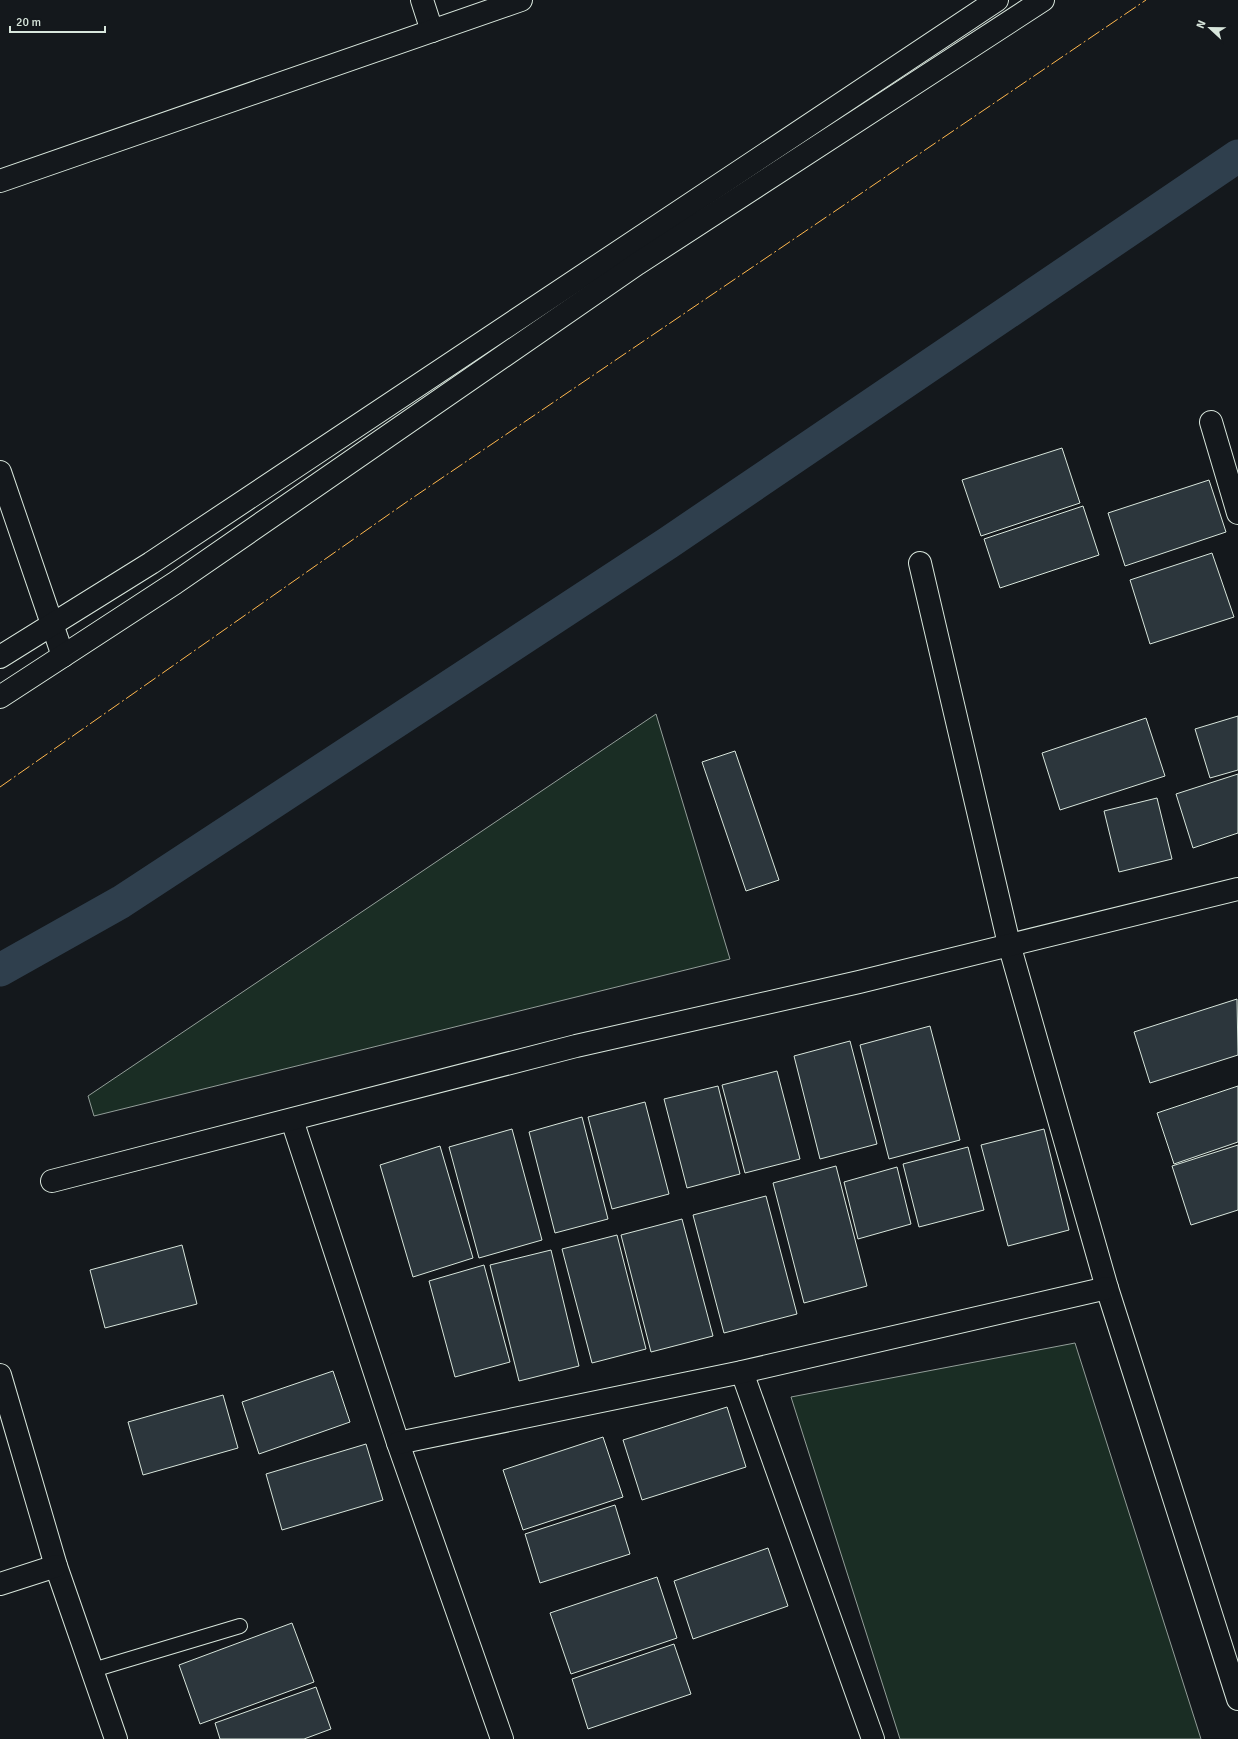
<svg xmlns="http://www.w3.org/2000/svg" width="1238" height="1739" font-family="Signika,sans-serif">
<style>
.green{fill:#1a2d24;stroke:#939e99}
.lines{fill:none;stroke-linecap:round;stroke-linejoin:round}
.canal{stroke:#2f3f4d;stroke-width:33}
.building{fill:#2c363c;stroke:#d8e6dc}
.lane-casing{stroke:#d8e6dc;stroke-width:16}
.street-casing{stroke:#d8e6dc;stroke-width:24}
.lane{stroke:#14181c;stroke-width:14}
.street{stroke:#14181c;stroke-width:22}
.power{stroke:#ffb74d;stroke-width:1;stroke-dasharray:14 3 2 3;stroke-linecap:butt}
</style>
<rect width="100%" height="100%" fill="#14181c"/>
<!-- green -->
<g class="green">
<path d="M 656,714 L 730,959 L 94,1116 L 88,1096 Z"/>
<path d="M 1075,1343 L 1201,1739 L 900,1739 L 791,1397 Z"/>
</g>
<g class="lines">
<!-- canal -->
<path class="canal" d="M 0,970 L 121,902 L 668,543 L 1238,156"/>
</g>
<!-- building -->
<g class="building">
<path d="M 1062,448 L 1080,503 L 981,536 L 962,480 Z"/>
<path d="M 1209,480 L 1226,532 L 1125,566 L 1108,513 Z"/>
<path d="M 1083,506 L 1099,555 L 1000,588 L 984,539 Z"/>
<path d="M 1212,553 L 1234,617 L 1150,644 L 1130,580 Z"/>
<path d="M 1238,716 L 1238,770 L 1210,778 L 1195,729 Z"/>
<path d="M 1146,718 L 1165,776 L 1060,810 L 1042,753 Z"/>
<path d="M 735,751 L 779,880 L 746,891 L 702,762 Z"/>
<path d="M 1238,774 L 1238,833 L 1193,848 L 1176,794 Z"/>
<path d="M 1157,798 L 1172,859 L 1119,872 L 1104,811 Z"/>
<path d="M 1237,999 L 1238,1055 L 1150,1083 L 1134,1032 Z"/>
<path d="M 930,1026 L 960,1140 L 889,1159 L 860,1045 Z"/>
<path d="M 850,1041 L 877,1144 L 820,1159 L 794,1056 Z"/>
<path d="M 777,1071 L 800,1159 L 745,1173 L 722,1085 Z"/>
<path d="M 718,1086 L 740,1174 L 687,1188 L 664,1099 Z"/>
<path d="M 1238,1086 L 1238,1142 L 1174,1164 L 1157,1113 Z"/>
<path d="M 645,1102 L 669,1194 L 612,1209 L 588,1117 Z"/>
<path d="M 582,1117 L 608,1219 L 555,1233 L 529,1132 Z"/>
<path d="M 512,1129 L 542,1240 L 479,1258 L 449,1147 Z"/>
<path d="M 1044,1129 L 1069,1230 L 1008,1246 L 981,1145 Z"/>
<path d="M 1238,1145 L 1238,1210 L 1191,1225 L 1172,1166 Z"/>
<path d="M 440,1146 L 473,1258 L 413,1277 L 380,1165 Z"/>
<path d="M 968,1147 L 984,1210 L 919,1227 L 903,1164 Z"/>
<path d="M 836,1166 L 867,1286 L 804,1303 L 773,1183 Z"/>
<path d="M 897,1167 L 911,1224 L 858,1239 L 844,1182 Z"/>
<path d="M 766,1196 L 797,1314 L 724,1333 L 693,1215 Z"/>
<path d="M 682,1219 L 713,1336 L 651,1352 L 621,1235 Z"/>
<path d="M 617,1235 L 646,1349 L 592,1363 L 562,1249 Z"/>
<path d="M 182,1245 L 197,1304 L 105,1328 L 90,1270 Z"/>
<path d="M 551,1250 L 579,1366 L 519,1381 L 490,1265 Z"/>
<path d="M 484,1265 L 510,1362 L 455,1377 L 429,1281 Z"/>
<path d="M 333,1371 L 350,1422 L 259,1454 L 242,1402 Z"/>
<path d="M 223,1395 L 238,1448 L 143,1475 L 128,1422 Z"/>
<path d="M 727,1407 L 746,1467 L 642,1500 L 623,1440 Z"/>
<path d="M 603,1437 L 623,1497 L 523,1530 L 503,1470 Z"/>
<path d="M 366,1444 L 383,1500 L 282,1530 L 266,1474 Z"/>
<path d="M 615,1505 L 630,1554 L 540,1583 L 525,1534 Z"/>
<path d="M 768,1548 L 788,1606 L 693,1639 L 674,1581 Z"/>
<path d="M 657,1577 L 677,1638 L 571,1674 L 550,1613 Z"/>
<path d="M 292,1623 L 314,1682 L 200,1724 L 179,1665 Z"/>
<path d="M 674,1644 L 691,1694 L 588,1729 L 572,1679 Z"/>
<path d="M 316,1687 L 331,1729 L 304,1739 L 220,1739 L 215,1723 Z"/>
</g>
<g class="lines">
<defs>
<path id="lane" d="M 93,1670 L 240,1626"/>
<g id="street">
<path d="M 422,0 L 432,31"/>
<path d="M 0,181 L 521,0"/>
<path d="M 1211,422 L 1238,513"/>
<path d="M 0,472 L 63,656"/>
<path d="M 920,563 L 1009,944 L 1107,1288 L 1238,1699"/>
<path d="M 0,657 L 151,563 L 997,0"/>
<path d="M 0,697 L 175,583 L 637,264 L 1043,0"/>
<path d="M 292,1120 L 398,1443 L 502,1739"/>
<path d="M 52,1181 L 576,1046 L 859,982 L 1238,889"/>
<path d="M 742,1372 L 873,1739"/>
<path d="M 0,1375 L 56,1566 L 116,1739"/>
<path d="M 398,1443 L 742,1372 L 1107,1288"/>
<path d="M 0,1584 L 56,1566"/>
</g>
</defs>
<!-- lane casing -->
<use href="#lane" class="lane-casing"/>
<!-- street casing -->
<use href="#street" class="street-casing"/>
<!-- lane -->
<use href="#lane" class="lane"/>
<!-- street -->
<use href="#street" class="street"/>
<!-- power -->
<path class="power" d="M 0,787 L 408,501 L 1146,0"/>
</g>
<!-- north arrow -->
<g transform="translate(1210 28) rotate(292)" stroke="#14181c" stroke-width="3" paint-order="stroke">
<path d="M0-3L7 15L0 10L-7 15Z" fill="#d8e6dc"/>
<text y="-6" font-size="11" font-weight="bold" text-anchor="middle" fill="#d8e6dc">N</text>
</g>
<!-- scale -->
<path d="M10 26v6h95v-6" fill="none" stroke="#d8e6dc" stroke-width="2"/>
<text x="16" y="26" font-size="12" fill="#d8e6dc" stroke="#14181c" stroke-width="3" paint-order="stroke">20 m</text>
</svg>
